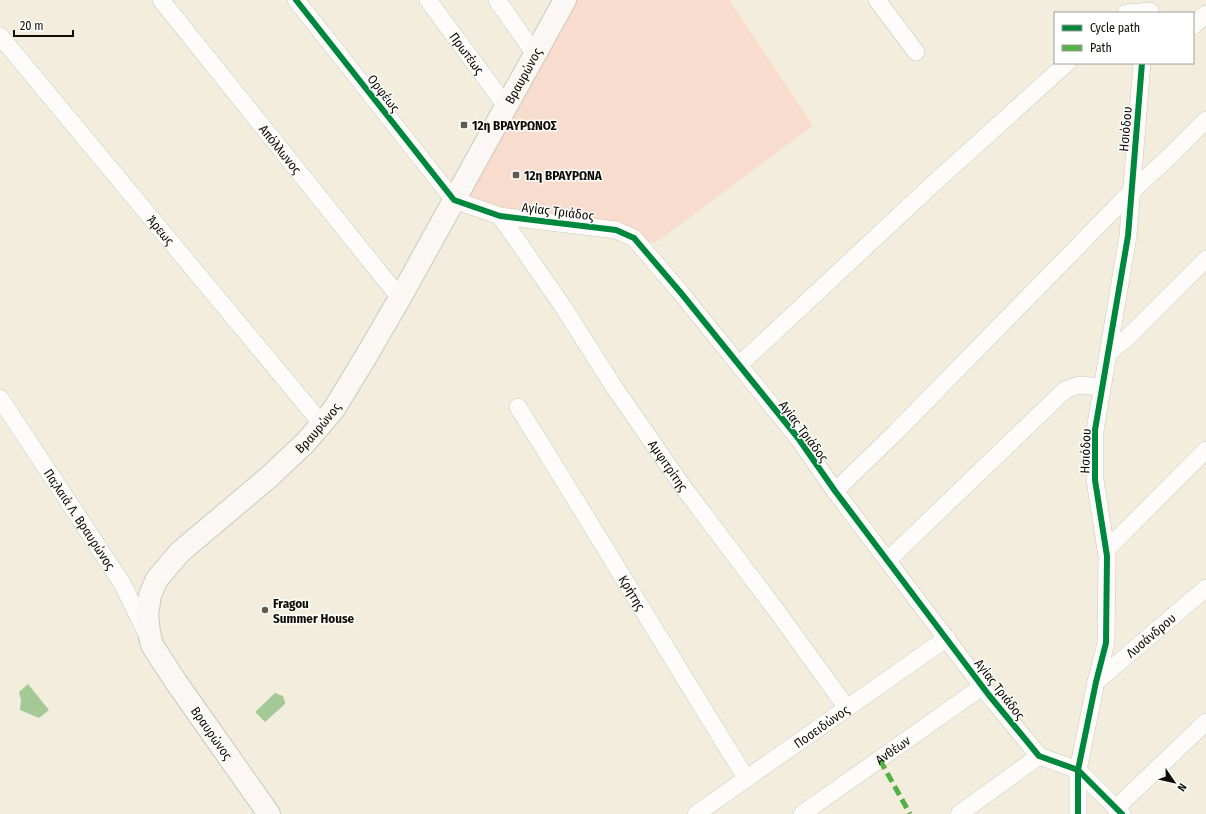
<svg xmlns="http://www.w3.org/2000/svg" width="1206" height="814" font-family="'Fira Sans Condensed',sans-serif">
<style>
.green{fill:#f8dcce}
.water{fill:#a5c996}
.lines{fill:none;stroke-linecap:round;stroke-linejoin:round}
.street-casing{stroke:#ccc8bb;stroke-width:18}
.secondary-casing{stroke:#ccc8bb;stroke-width:24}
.street{stroke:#fdfcfa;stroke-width:17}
.secondary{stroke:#faf7f4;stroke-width:22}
.quiet{stroke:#54b044;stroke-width:5;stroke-dasharray:10 5;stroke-linecap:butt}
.cycleway-casing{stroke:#fff;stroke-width:8}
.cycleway{stroke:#00873e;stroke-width:6}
.poi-dot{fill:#5f5b50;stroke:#fff;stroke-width:1.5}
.labels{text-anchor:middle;stroke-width:3;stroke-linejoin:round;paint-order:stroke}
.street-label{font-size:13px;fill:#100c04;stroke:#fff}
.poi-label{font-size:13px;font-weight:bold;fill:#100c04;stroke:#fff;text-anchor:start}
</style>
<rect width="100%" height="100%" fill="#f3eddd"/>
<!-- green -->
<path class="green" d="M 565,0 L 729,0 L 813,126 L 655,243 L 454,200 Z"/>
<!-- water -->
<g class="water">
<path d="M 28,684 L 49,710 L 39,718 L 20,710 L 21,700 L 19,692 Z"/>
<path d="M 275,693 L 283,696 L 285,702 L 285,704 L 265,722 L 255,712 Z"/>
</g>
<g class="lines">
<defs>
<g id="street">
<path id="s1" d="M 161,0 L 400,298"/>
<path d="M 296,0 L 454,200 L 500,216 L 616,230 L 634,238 L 681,293 L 798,438 L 835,491 L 988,694 L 1039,756 L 1078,770 L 1122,814"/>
<path id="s2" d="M 428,0 L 506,106"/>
<path d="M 497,0 L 535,54"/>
<path d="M 877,0 L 916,52"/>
<path d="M 1126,13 L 1150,11"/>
<path d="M 1193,26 L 1206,14"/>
<path id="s3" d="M 0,36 L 322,424"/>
<path id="s4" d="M 500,216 L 562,305 L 614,387 L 684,488 L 776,610 L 847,708"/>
<path d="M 1108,353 L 1127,338 L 1206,259"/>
<path d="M 739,365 L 933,184 L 1067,63"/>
<path id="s5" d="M 0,398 L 122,583 L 147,634"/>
<path id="s6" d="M 518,407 C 595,530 669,654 746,778"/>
<path d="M 835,491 L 895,433 L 1132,191 L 1170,156 L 1206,120"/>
<path d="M 1106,550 L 1206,450"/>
<path d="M 888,560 L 1065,390 L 1079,385 L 1102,387"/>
<path id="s7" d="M 1096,682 L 1206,588"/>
<path d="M 1116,808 L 1206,722"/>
<path id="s8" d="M 696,814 L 947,638"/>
<path id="s9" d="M 802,814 L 983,686"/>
<path d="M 959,814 L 1039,756"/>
<path d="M 1078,814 L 1078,770 L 1096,682 L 1106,643 L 1107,556 L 1095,480 L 1095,430 L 1128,236 L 1142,63"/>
</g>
<g id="secondary">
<path id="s10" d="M 269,814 L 176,682 L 152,645 L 149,632 L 147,615 L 150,595 L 157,579 L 180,552 L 269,477 L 306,442 L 334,409 L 365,358 L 400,298 L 565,0"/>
</g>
</defs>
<!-- street casing -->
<use href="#street" class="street-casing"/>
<!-- secondary casing -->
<use href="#secondary" class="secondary-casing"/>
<!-- street -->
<use href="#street" class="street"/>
<!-- secondary -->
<use href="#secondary" class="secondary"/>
<!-- quiet -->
<path class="quiet" d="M 880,760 L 910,814"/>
<defs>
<g id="cycleway">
<path d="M 296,0 L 454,200 L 500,216 L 616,230 L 634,238 L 681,293 L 798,438 L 835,491 L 988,694 L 1039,756 L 1078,770 L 1122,814"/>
<path d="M 1078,814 L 1078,770 L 1096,682 L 1106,643 L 1107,556 L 1095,480 L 1095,430 L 1128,236 L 1142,63"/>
</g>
</defs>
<!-- cycleway casing -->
<use href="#cycleway" class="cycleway-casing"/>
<!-- cycleway -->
<use href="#cycleway" class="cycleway"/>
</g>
<!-- markers -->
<g class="poi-dot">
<rect x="460" y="121" width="8" height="8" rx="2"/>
<rect x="512" y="171" width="8" height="8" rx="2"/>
<circle cx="265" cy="610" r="4"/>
</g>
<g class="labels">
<!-- street labels -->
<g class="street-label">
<text dy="5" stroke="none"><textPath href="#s2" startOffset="66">Πρωτέως</textPath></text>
<text dy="5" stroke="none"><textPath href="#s10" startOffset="903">Βραυρώνος</textPath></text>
<text transform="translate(384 93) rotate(52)" y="5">Ορφέως</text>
<text transform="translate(1125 129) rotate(-85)" y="5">Ησιόδου</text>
<text dy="5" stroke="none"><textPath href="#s1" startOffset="191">Απόλλωνος</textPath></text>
<text transform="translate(558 211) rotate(7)" y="5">Αγίας Τριάδος</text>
<text dy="5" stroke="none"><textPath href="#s3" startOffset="252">Άρεως</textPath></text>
<text dy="5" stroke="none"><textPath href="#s10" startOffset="495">Βραυρώνος</textPath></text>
<text transform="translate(804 431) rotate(53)" y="5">Αγίας Τριάδος</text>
<text transform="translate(1085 451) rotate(-88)" y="5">Ησιόδου</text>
<text dy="5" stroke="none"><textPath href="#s4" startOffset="301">Αμφιτρίτης</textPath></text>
<text dy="5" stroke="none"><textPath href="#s5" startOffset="145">Πα;λαιά Λ. Βραυρώνος</textPath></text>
<text dy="5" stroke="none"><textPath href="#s6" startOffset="218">Κρήτης</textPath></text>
<text dy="5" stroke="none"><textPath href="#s7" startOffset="72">Λυσάνδρου</textPath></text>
<text transform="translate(1000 689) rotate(52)" y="5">Αγίας Τριάδος</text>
<text dy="5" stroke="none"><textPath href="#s8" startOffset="153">Ποσειδώνος</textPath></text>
<text transform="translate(212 733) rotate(55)" y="5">Βραυρώνος</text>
<text dy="5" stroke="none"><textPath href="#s9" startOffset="111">Ανθέων</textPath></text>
</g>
<!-- poi labels -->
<g class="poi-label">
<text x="472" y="130">12η ΒΡΑΥΡΩΝΟΣ</text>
<text x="524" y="180">12η ΒΡΑΥΡΩΝΑ</text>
<text x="273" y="608">Fragou<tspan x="273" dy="15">Summer House</tspan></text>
</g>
</g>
<!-- legend -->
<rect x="1054" y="12" width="140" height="52" fill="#ffffff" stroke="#9f9e9b"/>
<rect x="1062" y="25" width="20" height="6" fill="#00873e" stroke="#9f9e9b"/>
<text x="1090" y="32" font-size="12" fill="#100c04">Cycle path</text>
<rect x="1062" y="45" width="20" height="6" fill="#54b044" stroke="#9f9e9b"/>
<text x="1090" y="52" font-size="12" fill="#100c04">Path</text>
<!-- north arrow -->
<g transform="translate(1174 782) rotate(124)" stroke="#ffffff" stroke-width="3" paint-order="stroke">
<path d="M0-3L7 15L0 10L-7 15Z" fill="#100c04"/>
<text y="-6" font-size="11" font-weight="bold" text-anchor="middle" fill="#100c04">N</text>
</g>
<!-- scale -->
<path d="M14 30v6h59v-6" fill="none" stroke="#100c04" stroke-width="2"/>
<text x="20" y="30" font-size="12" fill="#100c04" stroke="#ffffff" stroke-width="3" paint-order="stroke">20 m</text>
</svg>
